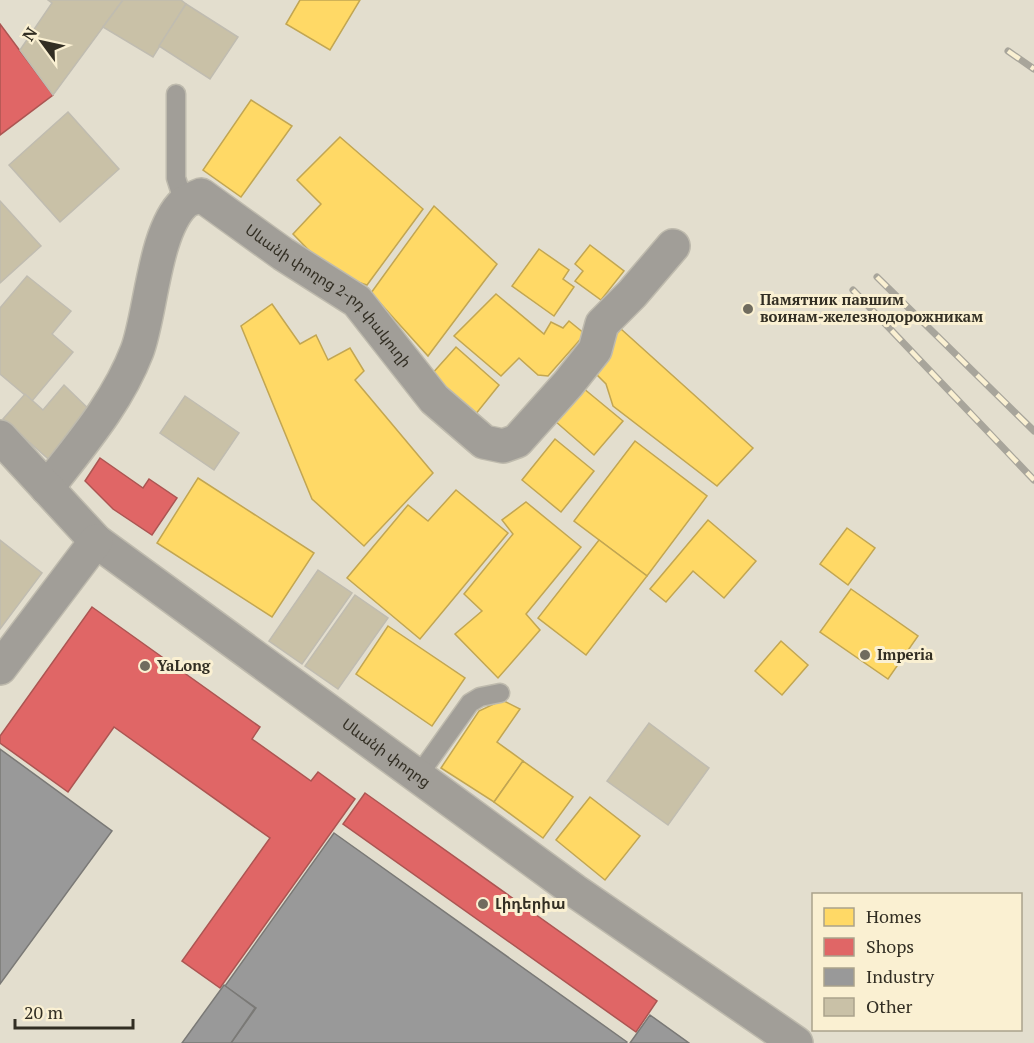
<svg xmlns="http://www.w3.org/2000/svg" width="1034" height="1043" font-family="'PT Serif','Noto Sans Armenian',serif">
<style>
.homes{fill:#ffd966;stroke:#c2a652;stroke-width:1.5}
.shops{fill:#e06666;stroke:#ac5552;stroke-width:1.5}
.industry{fill:#999;stroke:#7a7976;stroke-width:1.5}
.building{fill:#c9c1a7;stroke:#c0bcb0;stroke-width:1.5}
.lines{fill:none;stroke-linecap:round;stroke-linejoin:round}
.service-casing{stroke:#bebaad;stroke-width:21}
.minor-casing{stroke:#bebaad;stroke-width:36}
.tertiary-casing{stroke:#bebaad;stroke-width:36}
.service{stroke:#a19e98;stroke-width:18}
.minor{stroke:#a19e98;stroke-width:33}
.tertiary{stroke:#a19e98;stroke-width:33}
.rail-casing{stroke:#a8a59b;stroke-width:7}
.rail{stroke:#faf0d2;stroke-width:4.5;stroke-dasharray:14;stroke-linecap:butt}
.poi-dot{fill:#706c5f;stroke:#faf0d2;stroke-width:2}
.labels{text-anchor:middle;stroke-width:6;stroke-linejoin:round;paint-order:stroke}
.street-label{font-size:15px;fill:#322e23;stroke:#faf0d2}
.poi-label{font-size:15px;font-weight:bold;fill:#322e23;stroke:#faf0d2;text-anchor:start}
</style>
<rect width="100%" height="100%" fill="#e3dece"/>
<!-- homes -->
<g class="homes">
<path d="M 300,0 L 360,0 L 330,50 L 286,24 Z"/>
<path d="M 251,100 L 292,126 L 241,197 L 203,170 Z"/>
<path d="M 340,137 L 423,209 L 367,285 L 332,274 L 293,234 L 321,204 L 297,180 Z"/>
<path d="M 434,206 L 497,264 L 428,356 L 371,293 Z"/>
<path d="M 590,245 L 624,271 L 601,300 L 575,281 L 583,271 L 575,264 Z"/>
<path d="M 539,249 L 569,270 L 563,279 L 574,287 L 554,316 L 512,286 Z"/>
<path d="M 496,294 L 544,334 L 551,322 L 563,328 L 569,321 L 585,334 L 548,376 L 538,375 L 519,358 L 501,376 L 454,336 Z"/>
<path d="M 272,304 L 300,344 L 316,335 L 328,360 L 350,348 L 364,371 L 355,380 L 433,473 L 364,546 L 312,499 L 241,326 Z"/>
<path d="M 621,329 L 753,448 L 717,486 L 613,406 L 606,384 L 588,366 Z"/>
<path d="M 456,347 L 499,385 L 475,415 L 431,375 Z"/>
<path d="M 583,388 L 623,421 L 594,455 L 555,421 Z"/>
<path d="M 555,439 L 594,471 L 561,512 L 522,480 Z"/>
<path d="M 635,441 L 707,496 L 647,576 L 574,521 Z"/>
<path d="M 198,478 L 314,553 L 272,617 L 157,543 Z"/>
<path d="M 456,490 L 508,533 L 420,639 L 347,578 L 408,505 L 428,521 Z"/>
<path d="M 526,502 L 581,547 L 526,614 L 540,630 L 498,678 L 455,634 L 482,611 L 464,594 L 513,534 L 502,520 Z"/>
<path d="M 708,520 L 756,561 L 724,598 L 693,571 L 666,602 L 650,589 Z"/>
<path d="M 847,528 L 875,548 L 848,585 L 820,564 Z"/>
<path d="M 599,540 L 647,576 L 586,655 L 538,618 Z"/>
<path d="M 851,589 L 918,636 L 888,679 L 820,632 Z"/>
<path d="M 388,626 L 465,678 L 432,726 L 356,674 Z"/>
<path d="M 781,641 L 808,665 L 782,695 L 755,671 Z"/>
<path d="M 502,700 L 520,709 L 497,742 L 523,761 L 494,802 L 441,768 L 479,711 Z"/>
<path d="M 523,761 L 573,797 L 543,838 L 494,802 Z"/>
<path d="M 590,797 L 640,836 L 605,880 L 556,840 Z"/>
</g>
<!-- shops -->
<g class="shops">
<path d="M 0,24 L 53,95 L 0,135 Z"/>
<path d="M 100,458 L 143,488 L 149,479 L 177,498 L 152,535 L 113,509 L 85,481 Z"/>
<path d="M 92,607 L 260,727 L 252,739 L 311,781 L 318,772 L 355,799 L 220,988 L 182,961 L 270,838 L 114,727 L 68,792 L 0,743 L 0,736 Z"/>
<path d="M 365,793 L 657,1001 L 636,1032 L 343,824 Z"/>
</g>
<!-- industry -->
<g class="industry">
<path d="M 0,749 L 112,831 L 0,984 Z"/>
<path d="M 334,833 L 627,1042 L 626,1043 L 231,1043 L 256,1008 L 225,986 Z"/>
<path d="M 224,985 L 255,1008 L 231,1043 L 182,1043 Z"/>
<path d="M 650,1015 L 689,1043 L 630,1043 Z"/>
</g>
<!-- building -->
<g class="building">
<path d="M 48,0 L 123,0 L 53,95 L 20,50 L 52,3 Z"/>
<path d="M 123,0 L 181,0 L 186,4 L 153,57 L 103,27 Z"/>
<path d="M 186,4 L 238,37 L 210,79 L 159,46 Z"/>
<path d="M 68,112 L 119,169 L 60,222 L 9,165 Z"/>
<path d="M 0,201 L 41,246 L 0,283 Z"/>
<path d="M 27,276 L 71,311 L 52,334 L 73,352 L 32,401 L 0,374 L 0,308 Z"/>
<path d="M 64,385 L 93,413 L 55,465 L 3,419 L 25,394 L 43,410 Z"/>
<path d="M 185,396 L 239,433 L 214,470 L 160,433 Z"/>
<path d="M 0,540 L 42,573 L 0,629 Z"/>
<path d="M 318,570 L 352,593 L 302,664 L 269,641 Z"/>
<path d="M 355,595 L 388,618 L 338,689 L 305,666 Z"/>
<path d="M 649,723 L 709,768 L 668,825 L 607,781 Z"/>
</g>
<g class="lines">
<defs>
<g id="service">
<path d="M 176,94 L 176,178 L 184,203"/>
<path d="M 418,776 L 470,703 L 480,697 L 500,693"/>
</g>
<g id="minor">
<path id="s1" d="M 47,488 C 81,444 117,403 137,351 C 151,314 154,231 184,203 C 188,199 196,198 201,195 L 283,254 L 357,301 L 434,399 L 484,442 L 503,446 L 517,441 L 568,384 L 595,350 L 602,324 L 632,294 L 673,246"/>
</g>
<g id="tertiary">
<path id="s2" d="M 0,437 L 96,541 L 575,891 L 796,1043"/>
<path d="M 0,668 L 96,541"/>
</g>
</defs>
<!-- service casing -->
<use href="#service" class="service-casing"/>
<!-- minor casing -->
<use href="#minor" class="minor-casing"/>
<!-- tertiary casing -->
<use href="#tertiary" class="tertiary-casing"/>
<!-- service -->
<use href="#service" class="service"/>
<!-- minor -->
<use href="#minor" class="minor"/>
<!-- tertiary -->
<use href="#tertiary" class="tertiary"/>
<defs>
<g id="rail">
<path d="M 1008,51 L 1034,69"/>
<path d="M 877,277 L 1034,431"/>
<path d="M 853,290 L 1034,480"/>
</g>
</defs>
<!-- rail casing -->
<use href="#rail" class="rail-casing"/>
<!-- rail -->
<use href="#rail" class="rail"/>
</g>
<!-- markers -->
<g class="poi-dot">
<circle cx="748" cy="309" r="6"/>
<circle cx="865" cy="655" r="6"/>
<circle cx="145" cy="666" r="6"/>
<circle cx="483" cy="904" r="6"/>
</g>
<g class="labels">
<!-- street labels -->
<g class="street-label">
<text dy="5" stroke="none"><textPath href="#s1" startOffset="504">Սևանի փողոց 2-րդ փակուղի</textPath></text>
<text dy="5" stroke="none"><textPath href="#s2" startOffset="501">Սևանի փողոց</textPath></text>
</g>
<!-- poi labels -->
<g class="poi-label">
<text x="760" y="305">Памятник павшим<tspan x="760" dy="17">воинам-железнодорожникам</tspan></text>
<text x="877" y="660">Imperia</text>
<text x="157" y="671">YaLong</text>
<text x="495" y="909">Լիդերիա</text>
</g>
</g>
<!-- legend -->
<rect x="812" y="893" width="210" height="138" fill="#faf0d2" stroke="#aaa28c" stroke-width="1.5"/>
<rect x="824" y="908" width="30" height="18" fill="#ffd966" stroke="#aaa28c" stroke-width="1.5"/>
<text x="866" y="923" font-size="18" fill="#322e23">Homes</text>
<rect x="824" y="938" width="30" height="18" fill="#e06666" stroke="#aaa28c" stroke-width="1.5"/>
<text x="866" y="953" font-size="18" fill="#322e23">Shops</text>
<rect x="824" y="968" width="30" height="18" fill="#999999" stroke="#aaa28c" stroke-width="1.5"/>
<text x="866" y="983" font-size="18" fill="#322e23">Industry</text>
<rect x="824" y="998" width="30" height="18" fill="#c9c1a7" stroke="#aaa28c" stroke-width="1.5"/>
<text x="866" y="1013" font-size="18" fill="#322e23">Other</text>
<!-- north arrow -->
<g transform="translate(42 42) rotate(303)" stroke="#faf0d2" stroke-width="4.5" paint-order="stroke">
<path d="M0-4.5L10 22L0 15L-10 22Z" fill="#322e23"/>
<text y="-9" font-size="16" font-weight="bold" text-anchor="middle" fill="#322e23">N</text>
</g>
<!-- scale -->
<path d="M15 1019v9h118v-9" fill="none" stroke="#322e23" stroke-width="3"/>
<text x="24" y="1019" font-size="18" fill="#322e23" stroke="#faf0d2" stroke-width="4.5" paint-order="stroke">20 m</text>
</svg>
